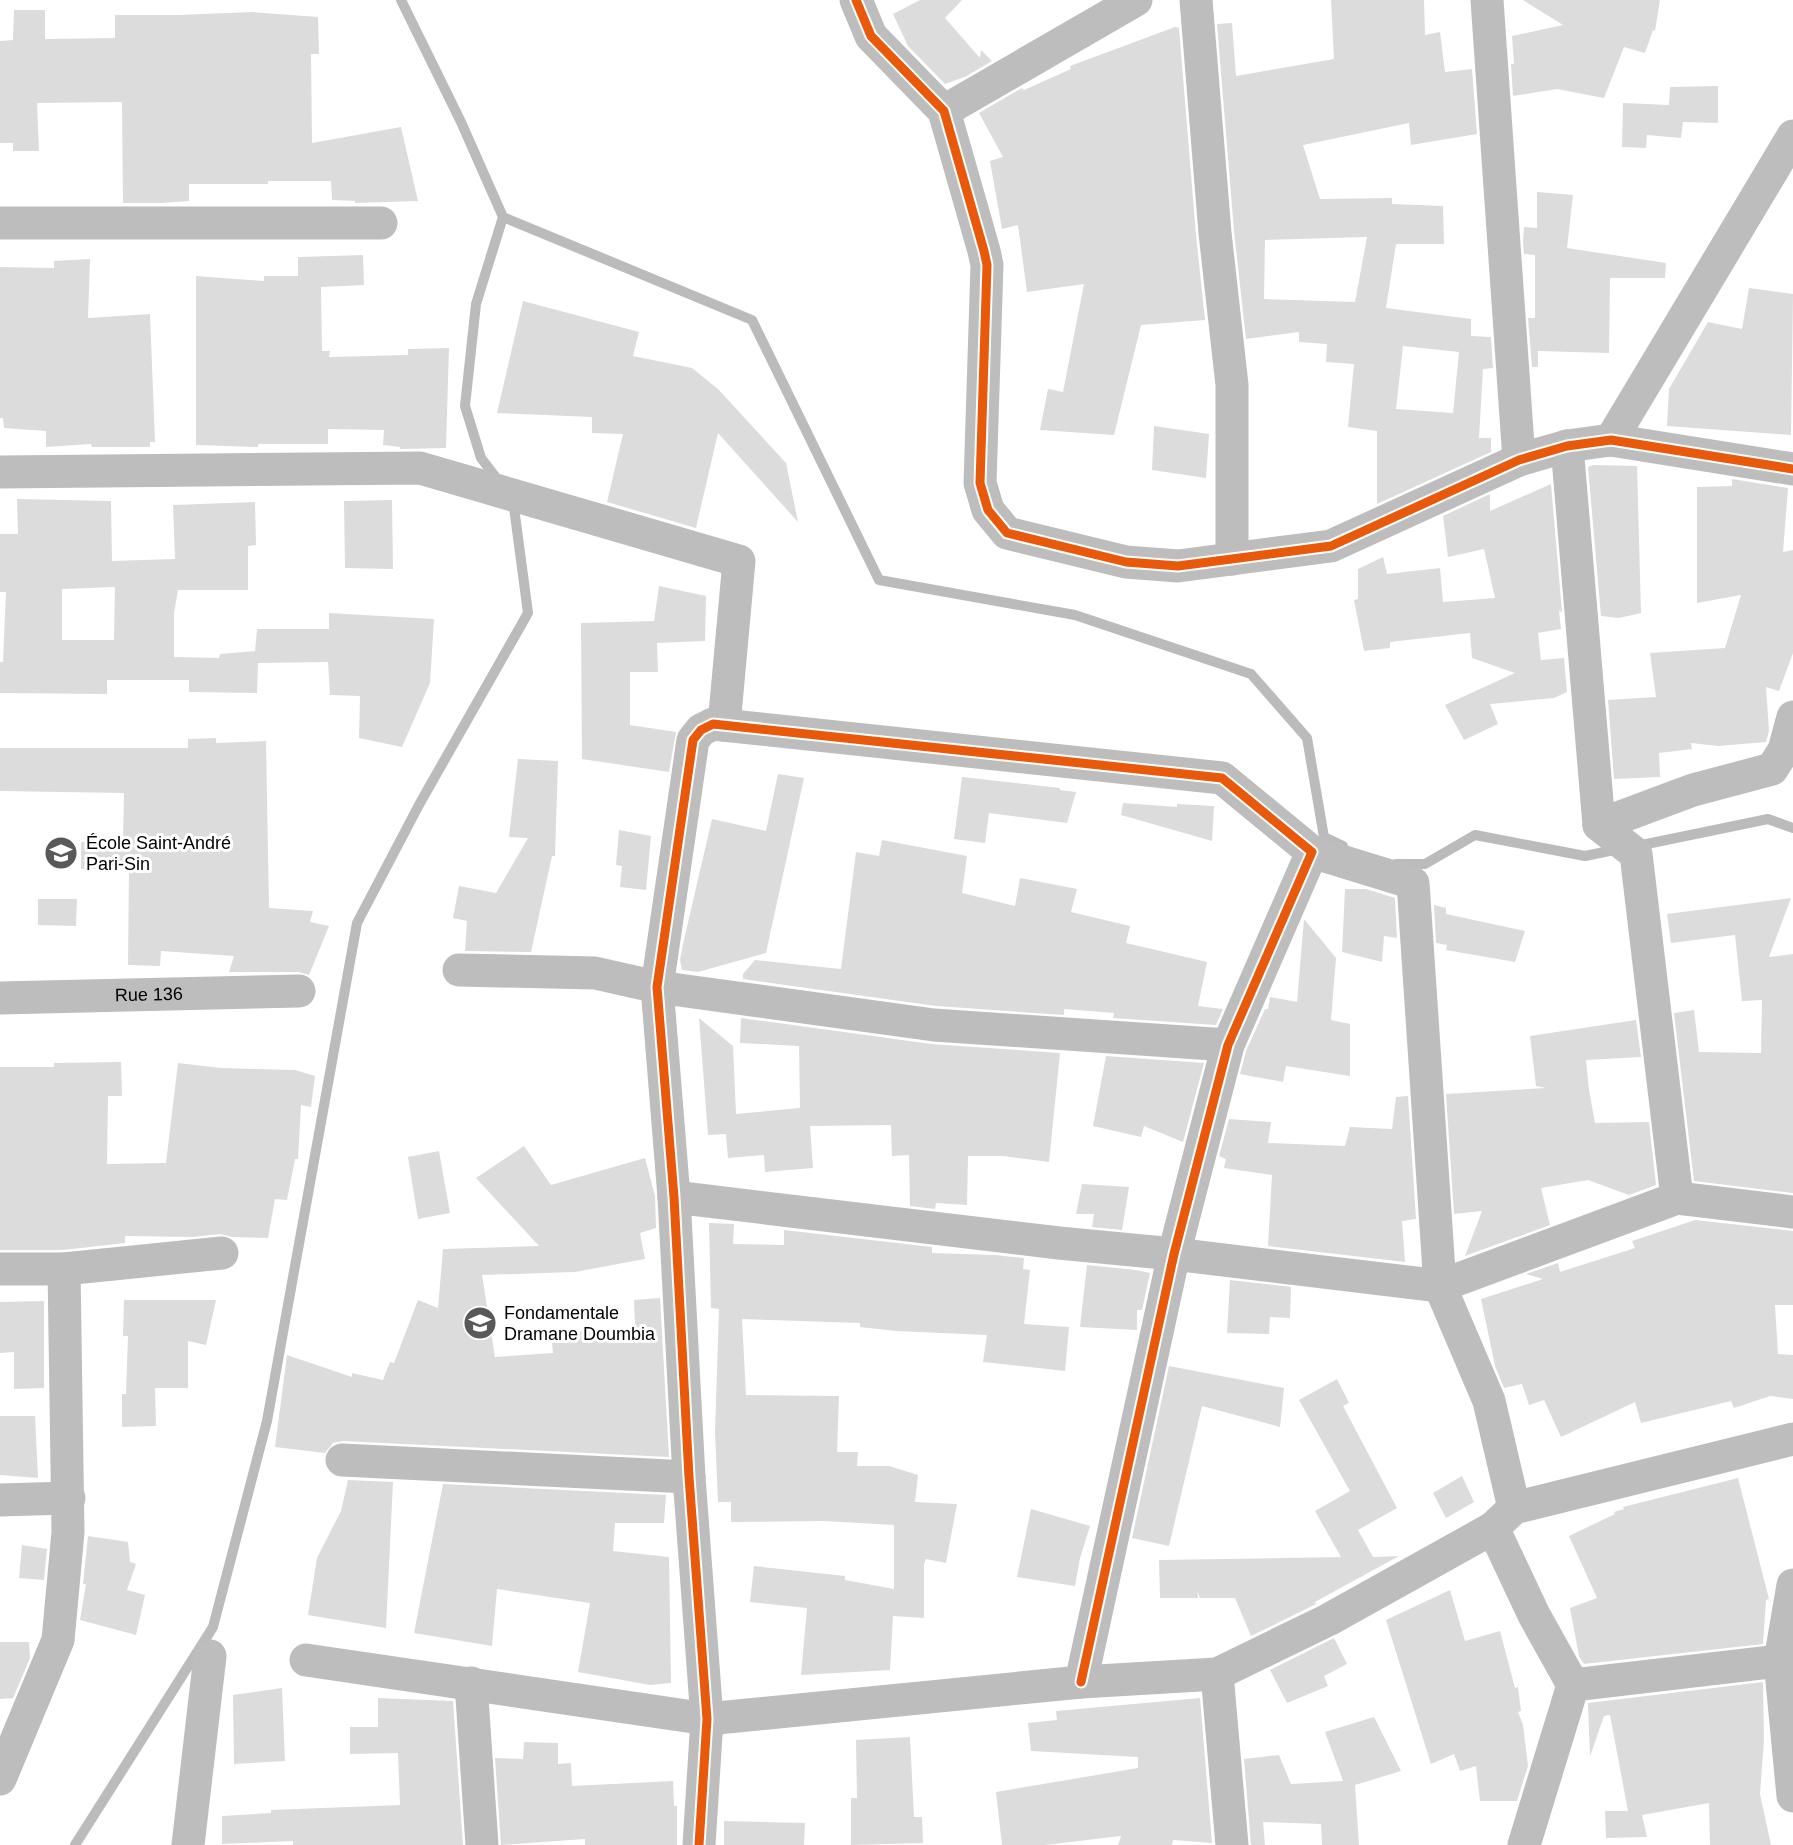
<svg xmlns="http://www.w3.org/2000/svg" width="1793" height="1845" font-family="Arial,sans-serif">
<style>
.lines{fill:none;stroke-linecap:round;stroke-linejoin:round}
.stream{stroke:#bbb;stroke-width:10}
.building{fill:#dcdcdc;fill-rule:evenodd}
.minor{stroke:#bdbdbd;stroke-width:33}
.cycleway-casing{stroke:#fff;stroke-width:13}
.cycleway{stroke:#e8590c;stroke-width:9}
.labels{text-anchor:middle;stroke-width:6;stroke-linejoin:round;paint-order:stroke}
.poi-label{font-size:18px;fill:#000;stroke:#fff;text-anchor:start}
.street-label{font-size:18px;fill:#000;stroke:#fff}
</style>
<rect width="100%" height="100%" fill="#fff"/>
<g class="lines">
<!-- stream -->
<g class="stream">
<path d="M 401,0 L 461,122 L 503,217 L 752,320 L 879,580 L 1075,615 L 1251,674 L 1307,738 L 1324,837 L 1343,846"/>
<path d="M 498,480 L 481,458 L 465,406 L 476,304 L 503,217"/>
<path d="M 1637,846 L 1768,819 L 1793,828"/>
<path d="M 1396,864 L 1425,864 L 1475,835 L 1585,856 L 1619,849"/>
<path d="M 75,1845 L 213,1627 L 267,1421 L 357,923 L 420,803 L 528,613 L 513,500"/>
</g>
</g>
<!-- building -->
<g class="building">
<path d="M 920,0 L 962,0 L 945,18 L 980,58 L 981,50 L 992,61 L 965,77 L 945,84 L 908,46 L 893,14 Z"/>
<path d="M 1331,0 L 1424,0 L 1425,35 L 1440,32 L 1445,72 L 1472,69 L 1477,134 L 1411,145 L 1409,123 L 1303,145 L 1320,199 L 1392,198 L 1392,204 L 1443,206 L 1444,244 L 1396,244 L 1386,308 L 1471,319 L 1471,336 L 1491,337 L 1493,368 L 1483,369 L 1479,438 L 1491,438 L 1491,452 L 1377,504 L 1377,431 L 1348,427 L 1354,364 L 1326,362 L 1327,344 L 1299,342 L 1299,332 L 1246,339 L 1234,231 L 1217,24 L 1232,23 L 1236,76 L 1334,59 ZM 1367,237 L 1355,302 L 1264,299 L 1265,240 ZM 1403,346 L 1459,352 L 1453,413 L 1396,409 Z"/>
<path d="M 1523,0 L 1660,0 L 1655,31 L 1653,30 L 1645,53 L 1624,47 L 1604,98 L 1557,89 L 1513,96 L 1511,64 L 1514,64 L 1512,36 L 1563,25 Z"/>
<path d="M 14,10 L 45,10 L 45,39 L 115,38 L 115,15 L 179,15 L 252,12 L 318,17 L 319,54 L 311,54 L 312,143 L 401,127 L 418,201 L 355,203 L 355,201 L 332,200 L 331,181 L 268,181 L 268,184 L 189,184 L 189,201 L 161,203 L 123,203 L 122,102 L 37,103 L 39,151 L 13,151 L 13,143 L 0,143 L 0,41 L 13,40 Z"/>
<path d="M 1175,27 L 1179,28 L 1196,235 L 1205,320 L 1141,325 L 1114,435 L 1040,430 L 1048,389 L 1063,392 L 1084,284 L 1027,292 L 1018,225 L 1002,229 L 990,161 L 1003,157 L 979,113 L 1022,88 L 1024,90 L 1071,69 L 1070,66 Z"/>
<path d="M 1718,86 L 1718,123 L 1683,122 L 1681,138 L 1647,135 L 1646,148 L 1622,147 L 1623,103 L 1669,105 L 1670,87 Z"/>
<path d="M 1537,192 L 1573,195 L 1567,248 L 1666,263 L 1665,278 L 1610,278 L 1609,353 L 1538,351 L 1538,367 L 1532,367 L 1528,318 L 1535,318 L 1535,255 L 1524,254 L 1523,242 L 1524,227 L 1537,228 Z"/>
<path d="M 363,255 L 364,285 L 321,287 L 322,351 L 330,351 L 329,357 L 408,355 L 408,349 L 449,348 L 446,448 L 400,449 L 400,447 L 383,445 L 384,430 L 328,429 L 328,444 L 258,444 L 258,447 L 196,445 L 196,276 L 264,281 L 264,276 L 298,276 L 298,257 Z"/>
<path d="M 90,259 L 88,318 L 150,314 L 155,442 L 150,442 L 150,447 L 92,447 L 91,444 L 46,447 L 46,431 L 4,428 L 3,418 L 0,418 L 0,267 L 54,268 L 54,261 Z"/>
<path d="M 1749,288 L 1793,294 L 1791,435 L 1667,426 L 1669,389 L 1708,322 L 1742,329 Z"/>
<path d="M 523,301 L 639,332 L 633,356 L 692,368 L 718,389 L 786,463 L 798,522 L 718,433 L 696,528 L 607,502 L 623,434 L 592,433 L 592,417 L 497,413 Z"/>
<path d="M 1154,426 L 1209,434 L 1206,478 L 1152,470 Z"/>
<path d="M 1593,465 L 1637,466 L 1641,613 L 1619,618 L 1601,616 L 1588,467 Z"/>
<path d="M 1732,479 L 1788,488 L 1783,552 L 1793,550 L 1793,653 L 1779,691 L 1766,687 L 1769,731 L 1766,742 L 1718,746 L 1691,743 L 1692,749 L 1659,753 L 1660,777 L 1614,779 L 1608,700 L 1656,697 L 1650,653 L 1725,648 L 1741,595 L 1697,603 L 1697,487 L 1732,486 Z"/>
<path d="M 1551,484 L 1562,612 L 1559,611 L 1561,629 L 1538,633 L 1541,660 L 1564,658 L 1567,692 L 1554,698 L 1490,704 L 1498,724 L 1464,740 L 1445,705 L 1515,673 L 1472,658 L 1470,633 L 1390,642 L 1390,648 L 1364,651 L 1354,600 L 1358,599 L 1358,569 L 1383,557 L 1387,574 L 1440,568 L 1443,602 L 1495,598 L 1484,549 L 1448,557 L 1443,516 L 1490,494 L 1490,511 Z"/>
<path d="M 17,499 L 111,501 L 112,561 L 175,559 L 173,505 L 255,502 L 256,545 L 248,546 L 248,590 L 178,590 L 174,613 L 174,657 L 219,658 L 220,654 L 255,651 L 257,629 L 329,629 L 329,613 L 434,619 L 430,683 L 402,747 L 359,738 L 360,696 L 330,695 L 328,662 L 258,663 L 257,693 L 189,692 L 189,680 L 107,680 L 107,694 L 0,693 L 0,662 L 3,662 L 6,592 L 0,592 L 0,534 L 18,534 ZM 115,587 L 114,640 L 62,640 L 62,589 Z"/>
<path d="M 392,500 L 393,569 L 345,568 L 344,501 Z"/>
<path d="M 659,586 L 706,596 L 705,641 L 657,643 L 658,672 L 630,672 L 630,725 L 676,732 L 669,772 L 582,759 L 581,623 L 654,621 Z"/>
<path d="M 216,738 L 216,743 L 266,741 L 269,908 L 313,911 L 310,922 L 329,926 L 309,975 L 299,972 L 229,972 L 234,956 L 161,951 L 160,966 L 128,965 L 129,868 L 81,869 L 81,842 L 123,841 L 124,793 L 0,791 L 0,748 L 188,748 L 188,739 Z"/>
<path d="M 518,759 L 558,761 L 555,856 L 552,856 L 531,952 L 465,951 L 467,921 L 453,918 L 459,886 L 496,893 L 528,838 L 509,837 Z"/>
<path d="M 778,774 L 804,778 L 766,953 L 698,972 L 682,970 L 680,960 L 683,944 L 712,819 L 766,831 Z"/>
<path d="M 962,777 L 1060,788 L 1060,790 L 1076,792 L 1067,823 L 989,813 L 985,843 L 954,839 Z"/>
<path d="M 1123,803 L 1177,807 L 1177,804 L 1214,806 L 1212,841 L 1121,815 Z"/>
<path d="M 619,830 L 651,836 L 646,890 L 620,887 L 622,866 L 616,865 Z"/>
<path d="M 882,840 L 967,856 L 962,893 L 1015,906 L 1020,878 L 1077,889 L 1071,912 L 1130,926 L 1126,943 L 1207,962 L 1198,1006 L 1223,1009 L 1216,1025 L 1113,1018 L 1114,1013 L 1064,1009 L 1064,1015 L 936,1006 L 743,979 L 743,974 L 755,960 L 841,969 L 856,852 L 879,856 Z"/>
<path d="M 1345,889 L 1366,889 L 1395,898 L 1397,938 L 1384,936 L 1382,962 L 1342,952 Z"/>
<path d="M 1791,898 L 1769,957 L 1793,954 L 1793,1193 L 1694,1181 L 1674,1013 L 1694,1010 L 1699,1052 L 1761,1053 L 1762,1000 L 1742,1001 L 1735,935 L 1671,943 L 1667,914 Z"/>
<path d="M 38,899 L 77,899 L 76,926 L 38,925 Z"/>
<path d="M 1434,905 L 1446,908 L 1446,914 L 1525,931 L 1515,962 L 1446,950 L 1447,945 L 1436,943 Z"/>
<path d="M 1304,919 L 1336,958 L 1331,1020 L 1350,1024 L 1350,1076 L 1286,1066 L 1283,1082 L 1240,1074 L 1246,1051 L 1265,1009 L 1268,1009 L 1270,997 L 1297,1002 Z"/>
<path d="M 699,1018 L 733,1046 L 736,1114 L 800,1108 L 799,1046 L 740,1043 L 741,1018 L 931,1044 L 1060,1053 L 1049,1162 L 1003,1156 L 968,1156 L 967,1205 L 936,1203 L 935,1209 L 910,1206 L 909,1155 L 892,1156 L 891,1125 L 810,1126 L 813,1168 L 765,1172 L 764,1155 L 728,1158 L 726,1134 L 708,1135 Z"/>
<path d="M 1636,1020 L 1641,1057 L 1586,1060 L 1589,1090 L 1595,1123 L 1649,1122 L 1656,1185 L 1629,1195 L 1588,1180 L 1541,1188 L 1550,1225 L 1465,1256 L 1482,1211 L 1454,1214 L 1446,1094 L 1546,1088 L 1536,1086 L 1530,1036 Z"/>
<path d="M 1106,1056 L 1204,1063 L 1183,1142 L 1144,1126 L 1141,1137 L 1093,1126 Z"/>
<path d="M 121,1062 L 122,1096 L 108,1096 L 107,1164 L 166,1163 L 178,1063 L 221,1068 L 295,1070 L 315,1076 L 311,1107 L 301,1105 L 298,1159 L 295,1159 L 287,1200 L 275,1199 L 268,1238 L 232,1237 L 220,1234 L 192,1237 L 125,1236 L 125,1243 L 63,1250 L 0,1250 L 0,1067 L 54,1067 L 54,1063 Z"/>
<path d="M 1408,1096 L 1416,1219 L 1402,1221 L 1405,1262 L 1268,1246 L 1272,1175 L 1224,1168 L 1226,1159 L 1219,1156 L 1229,1119 L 1271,1122 L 1268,1143 L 1345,1146 L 1350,1127 L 1392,1129 L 1396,1097 Z"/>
<path d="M 524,1146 L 551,1185 L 645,1158 L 655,1196 L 656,1228 L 640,1233 L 645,1259 L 575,1272 L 482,1275 L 495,1357 L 553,1353 L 551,1333 L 630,1328 L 630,1325 L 635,1325 L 634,1300 L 660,1298 L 669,1457 L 343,1441 L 333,1443 L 325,1453 L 275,1447 L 287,1355 L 352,1377 L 352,1373 L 383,1380 L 390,1362 L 394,1363 L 418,1300 L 438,1308 L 443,1249 L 539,1246 L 476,1178 Z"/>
<path d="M 439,1151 L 450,1213 L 418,1219 L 408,1157 Z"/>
<path d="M 1082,1184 L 1129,1187 L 1122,1230 L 1092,1227 L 1094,1214 L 1076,1214 Z"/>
<path d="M 1695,1220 L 1793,1231 L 1793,1305 L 1775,1305 L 1778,1354 L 1793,1355 L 1793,1399 L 1770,1396 L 1734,1408 L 1731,1401 L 1641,1423 L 1635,1402 L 1561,1437 L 1544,1400 L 1529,1405 L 1522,1384 L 1504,1388 L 1495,1366 L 1481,1299 L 1543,1279 L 1526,1274 L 1558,1263 L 1560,1272 L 1635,1248 L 1632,1241 Z"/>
<path d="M 709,1223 L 734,1224 L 733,1244 L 784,1245 L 784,1230 L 932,1247 L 932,1253 L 995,1255 L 1024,1258 L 1023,1269 L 1030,1270 L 1024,1324 L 1069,1327 L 1065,1371 L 983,1362 L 987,1335 L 896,1331 L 860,1327 L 860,1323 L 742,1319 L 746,1395 L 839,1396 L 837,1452 L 858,1452 L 857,1466 L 889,1466 L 918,1475 L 915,1502 L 957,1504 L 946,1563 L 926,1559 L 924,1564 L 924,1618 L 893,1616 L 890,1670 L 801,1675 L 807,1608 L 750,1602 L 754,1566 L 845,1576 L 845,1580 L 894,1589 L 894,1525 L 824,1521 L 731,1522 L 731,1502 L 718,1502 L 715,1432 L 719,1309 L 711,1308 Z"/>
<path d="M 1087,1265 L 1136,1270 L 1150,1273 L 1142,1310 L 1137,1310 L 1137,1330 L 1080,1327 Z"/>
<path d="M 1230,1280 L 1291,1287 L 1290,1318 L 1270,1317 L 1269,1334 L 1227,1333 Z"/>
<path d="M 124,1300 L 216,1300 L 206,1345 L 188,1341 L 188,1388 L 155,1388 L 156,1426 L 122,1427 L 122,1394 L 126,1394 L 128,1336 L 123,1336 Z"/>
<path d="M 44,1301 L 44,1388 L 14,1389 L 14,1352 L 0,1353 L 0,1302 Z"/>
<path d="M 1169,1366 L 1284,1388 L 1280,1427 L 1202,1406 L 1169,1546 L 1132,1538 Z"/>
<path d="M 1337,1379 L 1349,1403 L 1343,1406 L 1397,1508 L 1358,1530 L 1373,1557 L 1399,1556 L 1315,1602 L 1316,1604 L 1251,1636 L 1235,1598 L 1200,1598 L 1197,1591 L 1198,1598 L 1160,1598 L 1159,1560 L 1341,1557 L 1315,1511 L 1350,1491 L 1299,1400 Z"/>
<path d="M 0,1416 L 35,1416 L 38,1478 L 0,1475 Z"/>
<path d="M 1462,1476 L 1474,1502 L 1446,1518 L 1433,1493 Z"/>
<path d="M 1738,1478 L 1769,1599 L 1766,1600 L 1763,1644 L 1584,1664 L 1579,1656 L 1570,1608 L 1597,1598 L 1569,1536 L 1615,1514 L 1614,1512 L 1624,1509 L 1623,1507 Z"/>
<path d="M 348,1480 L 393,1482 L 386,1628 L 308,1615 L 317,1558 L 341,1511 Z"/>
<path d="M 443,1484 L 666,1495 L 664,1523 L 615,1523 L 613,1551 L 669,1557 L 671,1683 L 650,1685 L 578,1672 L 590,1603 L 497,1589 L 492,1646 L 414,1633 Z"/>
<path d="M 1031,1509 L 1090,1526 L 1080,1558 L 1075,1586 L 1017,1577 Z"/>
<path d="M 88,1536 L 128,1542 L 130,1562 L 136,1564 L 127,1590 L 145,1595 L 136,1635 L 80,1620 L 86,1584 L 83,1584 Z"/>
<path d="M 22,1545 L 47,1549 L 44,1580 L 19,1578 Z"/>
<path d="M 1450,1590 L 1465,1641 L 1500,1631 L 1515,1688 L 1518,1687 L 1521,1711 L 1518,1712 L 1523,1725 L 1528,1766 L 1517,1801 L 1480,1801 L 1476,1766 L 1460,1771 L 1454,1754 L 1431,1764 L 1386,1620 Z"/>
<path d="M 1334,1638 L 1347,1664 L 1324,1676 L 1328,1686 L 1287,1703 L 1270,1670 Z"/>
<path d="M 0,1642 L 29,1642 L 30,1658 L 13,1698 L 0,1699 Z"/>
<path d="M 1763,1682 L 1764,1740 L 1760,1794 L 1771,1845 L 1710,1845 L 1709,1803 L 1642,1815 L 1647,1837 L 1606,1838 L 1605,1811 L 1628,1811 L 1610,1715 L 1604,1716 L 1590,1756 L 1588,1703 Z"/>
<path d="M 282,1688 L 285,1761 L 234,1764 L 233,1695 Z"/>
<path d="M 378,1698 L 453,1701 L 463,1845 L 293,1845 L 293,1841 L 222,1844 L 222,1816 L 271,1813 L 271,1810 L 400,1805 L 398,1753 L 350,1754 L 350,1727 L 378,1727 Z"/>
<path d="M 1200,1698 L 1212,1843 L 1173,1840 L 1172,1845 L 1118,1845 L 1121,1836 L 1045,1845 L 1002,1845 L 996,1792 L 1138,1768 L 1138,1757 L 1031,1751 L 1028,1723 L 1057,1720 L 1056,1711 Z"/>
<path d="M 1374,1717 L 1401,1771 L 1355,1785 L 1359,1845 L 1322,1845 L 1321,1824 L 1263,1822 L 1265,1845 L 1251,1845 L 1244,1759 L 1279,1755 L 1291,1784 L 1343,1781 L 1325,1732 Z"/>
<path d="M 910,1737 L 914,1817 L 922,1817 L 923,1843 L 851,1845 L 851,1798 L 857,1798 L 856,1740 Z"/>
<path d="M 524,1742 L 558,1743 L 558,1764 L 571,1763 L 572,1786 L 673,1781 L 674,1806 L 677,1806 L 677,1845 L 585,1845 L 585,1839 L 501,1845 L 495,1758 L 523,1759 Z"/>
<path d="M 724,1821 L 805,1823 L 804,1845 L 724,1845 Z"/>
</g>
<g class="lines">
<!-- minor -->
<g class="minor">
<path d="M 856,0 L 871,36 L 944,111 L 984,251 L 987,265 L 980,483 L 988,510 L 1007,533 L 1126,562 L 1178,566 L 1331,546 L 1519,460 L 1567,446 L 1611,440 L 1793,469"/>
<path d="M 1196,0 L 1215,233 L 1232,385 L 1232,559"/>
<path d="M 1487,0 L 1519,460"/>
<path d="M 944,111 L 1136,0"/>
<path d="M 0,223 L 381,223"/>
<path d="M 1611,440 L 1793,136"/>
<path d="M 1567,446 L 1599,825"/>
<path d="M 0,472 L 420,468 L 739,561 L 724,725"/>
<path d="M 1312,852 L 1413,883 L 1440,1286 L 1489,1401 L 1514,1508"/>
<path d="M 459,970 L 595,973 L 657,987 L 934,1025 L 1228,1045"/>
<path id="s1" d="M 0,998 L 299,991"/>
<path d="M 674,1197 L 1059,1243 L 1174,1254 L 1440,1286 L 1677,1198 L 1793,1212"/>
<path d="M 1677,1198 L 1636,854 L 1599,825 L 1693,790 L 1772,769 L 1784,750 L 1793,717"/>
<path d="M 0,1269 L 64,1269 L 222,1253"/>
<path d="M 342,1460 L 689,1477"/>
<path d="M 0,1500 L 69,1498"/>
<path d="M 1493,1528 L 1534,1615 L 1573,1685"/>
<path d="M 1793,1585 L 1780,1661 L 1793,1796"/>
<path d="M 306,1660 L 707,1719 L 1081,1682 L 1217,1674 L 1328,1620 L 1493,1528 L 1514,1508 L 1793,1439"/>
<path d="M 1217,1674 L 1232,1845"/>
<path d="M 471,1683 L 482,1845"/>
<path d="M 0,1779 L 58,1640 L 68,1532 L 64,1269"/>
<path d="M 188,1845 L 210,1656"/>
<path d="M 699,1845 L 707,1719 L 689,1477 L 674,1197 L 657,987 L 693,740 L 701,730 L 713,724 L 1222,778 L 1312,852 L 1228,1045 L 1174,1254 L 1081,1682"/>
<path d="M 1524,1845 L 1573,1685 L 1780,1661"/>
</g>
<defs>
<g id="cycleway">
<path d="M 856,0 L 871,36 L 944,111 L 984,251 L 987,265 L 980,483 L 988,510 L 1007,533 L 1126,562 L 1178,566 L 1331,546 L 1519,460 L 1567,446 L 1611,440 L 1793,469"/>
<path d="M 699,1845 L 707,1719 L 689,1477 L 674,1197 L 657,987 L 693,740 L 701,730 L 713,724 L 1222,778 L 1312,852 L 1228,1045 L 1174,1254 L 1081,1682"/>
</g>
</defs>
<!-- cycleway casing -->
<use href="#cycleway" class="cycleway-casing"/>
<!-- cycleway -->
<use href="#cycleway" class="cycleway"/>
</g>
<!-- icons -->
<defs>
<symbol id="school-disc" viewBox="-11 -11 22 22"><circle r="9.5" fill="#595959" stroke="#fff"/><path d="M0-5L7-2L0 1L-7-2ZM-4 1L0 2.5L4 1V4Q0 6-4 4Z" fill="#fff"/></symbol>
</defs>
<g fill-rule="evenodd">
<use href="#school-disc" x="42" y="834" width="38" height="38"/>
<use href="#school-disc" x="461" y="1304" width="38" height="38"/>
</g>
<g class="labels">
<!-- poi labels -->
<g class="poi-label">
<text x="86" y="849">École Saint-André<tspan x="86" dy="21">Pari-Sin</tspan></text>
<text x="504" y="1319">Fondamentale<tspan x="504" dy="21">Dramane Doumbia</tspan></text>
</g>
<!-- street labels -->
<g class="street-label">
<text dy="6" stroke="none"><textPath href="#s1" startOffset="149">Rue 136</textPath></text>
</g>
</g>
</svg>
